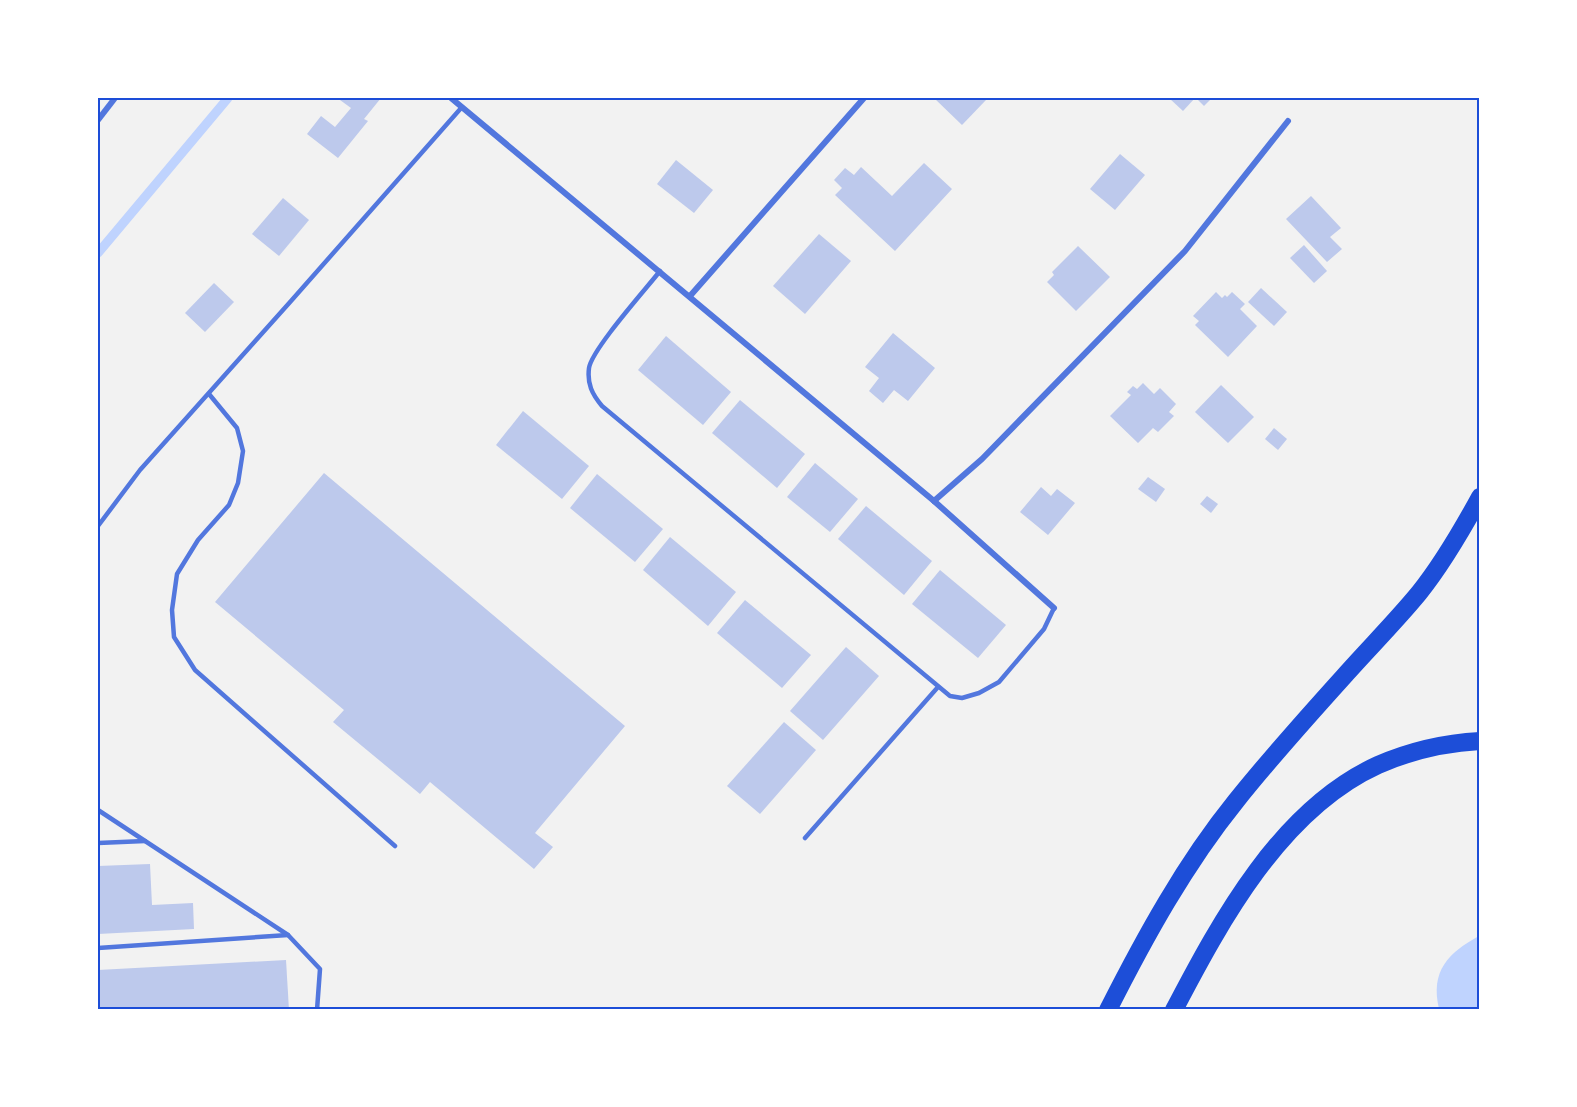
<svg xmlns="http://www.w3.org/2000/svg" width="1577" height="1107" font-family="Roboto,sans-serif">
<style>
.water{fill:#bfd3fe}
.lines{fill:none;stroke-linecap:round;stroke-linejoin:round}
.stream{stroke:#bfd3fe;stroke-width:9}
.building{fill:#bdc9ec}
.service{stroke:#5277de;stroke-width:4.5}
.minor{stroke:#5277de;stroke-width:6}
.motorway{stroke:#1d4ed8;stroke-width:18}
.neatline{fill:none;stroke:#1d4ed8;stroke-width:2}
</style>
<rect width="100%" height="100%" fill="#f2f2f2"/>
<!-- water -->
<path class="water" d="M 1479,936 L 1479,1009 L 1439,1009 C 1430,971 1448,953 1479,936 Z"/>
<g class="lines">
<!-- stream -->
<path class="stream" d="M 98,253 L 228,98"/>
</g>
<!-- building -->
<g class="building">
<path d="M 342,98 L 381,98 L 364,119 L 368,121 L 338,158 L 307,134 L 321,116 L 335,127 L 351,108 L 340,100 Z"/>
<path d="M 934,98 L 984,98 L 986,100 L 962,125 Z"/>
<path d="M 1169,98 L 1195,98 L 1183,111 Z"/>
<path d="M 1196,98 L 1212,98 L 1204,106 Z"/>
<path d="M 1120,154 L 1145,175 L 1115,210 L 1090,189 Z"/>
<path d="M 676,160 L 713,190 L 694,213 L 657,184 Z"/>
<path d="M 924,163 L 952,189 L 895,251 L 835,195 L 842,188 L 834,180 L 845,168 L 854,175 L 861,167 L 892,196 Z"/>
<path d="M 1311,196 L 1341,228 L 1330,237 L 1342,249 L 1327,262 L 1286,219 Z"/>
<path d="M 283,198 L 309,220 L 279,256 L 252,234 Z"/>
<path d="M 819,234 L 851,261 L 805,314 L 773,286 Z"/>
<path d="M 1304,245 L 1327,271 L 1314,283 L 1290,258 Z"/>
<path d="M 1078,246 L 1110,277 L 1076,311 L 1047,282 L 1054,275 L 1052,272 Z"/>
<path d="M 214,283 L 234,302 L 205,332 L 185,313 Z"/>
<path d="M 1261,288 L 1287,312 L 1274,326 L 1248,302 Z"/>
<path d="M 1216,292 L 1222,298 L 1225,295 L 1227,297 L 1232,292 L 1245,304 L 1240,309 L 1257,326 L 1228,357 L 1195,325 L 1199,321 L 1193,316 Z"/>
<path d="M 893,333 L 935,368 L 908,401 L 894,390 L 883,403 L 869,391 L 879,378 L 865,367 Z"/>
<path d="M 666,336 L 731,392 L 703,425 L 638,370 Z"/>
<path d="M 1143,383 L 1154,394 L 1160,388 L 1176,404 L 1169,412 L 1174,416 L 1158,432 L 1153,428 L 1138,443 L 1110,416 L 1131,395 L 1127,392 L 1133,386 L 1137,389 Z"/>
<path d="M 1221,385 L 1254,417 L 1228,443 L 1195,412 Z"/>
<path d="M 740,400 L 805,454 L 777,488 L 712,433 Z"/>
<path d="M 523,411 L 589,466 L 562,499 L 496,445 Z"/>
<path d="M 1274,428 L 1287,439 L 1278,450 L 1265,439 Z"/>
<path d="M 815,463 L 858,499 L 830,532 L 787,497 Z"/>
<path d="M 324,473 L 625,726 L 535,833 L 553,847 L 534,869 L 430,782 L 420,794 L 333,722 L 344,710 L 215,602 Z"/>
<path d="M 597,474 L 663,529 L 635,562 L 570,508 Z"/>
<path d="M 1148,477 L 1165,489 L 1156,502 L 1138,489 Z"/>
<path d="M 1041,487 L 1051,496 L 1057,489 L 1075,503 L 1048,535 L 1020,512 Z"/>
<path d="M 1207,496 L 1218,504 L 1211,513 L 1200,504 Z"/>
<path d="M 866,506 L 932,561 L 904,595 L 838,539 Z"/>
<path d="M 670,537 L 736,592 L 708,626 L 643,570 Z"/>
<path d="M 940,570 L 1006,625 L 978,658 L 912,604 Z"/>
<path d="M 745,600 L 811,655 L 782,688 L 717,633 Z"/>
<path d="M 846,647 L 879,676 L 823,740 L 790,711 Z"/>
<path d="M 784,722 L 816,750 L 760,814 L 727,786 Z"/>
<path d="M 150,864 L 152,905 L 193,903 L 194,929 L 98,934 L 98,866 Z"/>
<path d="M 286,960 L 289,1010 L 98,1010 L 98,970 Z"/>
</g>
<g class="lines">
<!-- service -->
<g class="service">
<path d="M 660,271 C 646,289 592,349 589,368 C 587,384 592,394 602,406 L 950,696 L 962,698 L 979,693 L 999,682 L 1044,629 L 1054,608"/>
<path d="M 209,394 L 237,428 L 243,451 L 238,483 L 229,505 L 198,540 L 177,574 L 172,610 L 174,637 L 195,670 L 395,846"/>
<path d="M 98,526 L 140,470 L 291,301 L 462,107"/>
<path d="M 98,810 L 288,935 L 320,969 L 317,1010"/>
<path d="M 805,838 L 938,687"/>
<path d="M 98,843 L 145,841"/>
<path d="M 98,948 L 288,935"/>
</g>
<!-- minor -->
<g class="minor">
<path d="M 451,98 L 934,501 L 1054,608"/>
<path d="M 98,120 L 115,98"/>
<path d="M 690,296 L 864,98"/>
<path d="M 934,501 L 982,459 L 1185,251 L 1288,121"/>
</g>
<!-- motorway -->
<g class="motorway">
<path d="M 1108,1010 C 1145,937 1185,864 1236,801 C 1271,757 1309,715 1346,674 C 1370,647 1396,621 1419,593 C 1443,563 1462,530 1480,497"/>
<path d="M 1174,1010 C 1221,920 1281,809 1378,765 C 1410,751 1444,743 1480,741"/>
</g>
</g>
<!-- border -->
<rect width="1577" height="1107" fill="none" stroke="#ffffff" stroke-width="198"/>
<rect x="99" y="99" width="1379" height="909" class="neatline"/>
</svg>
